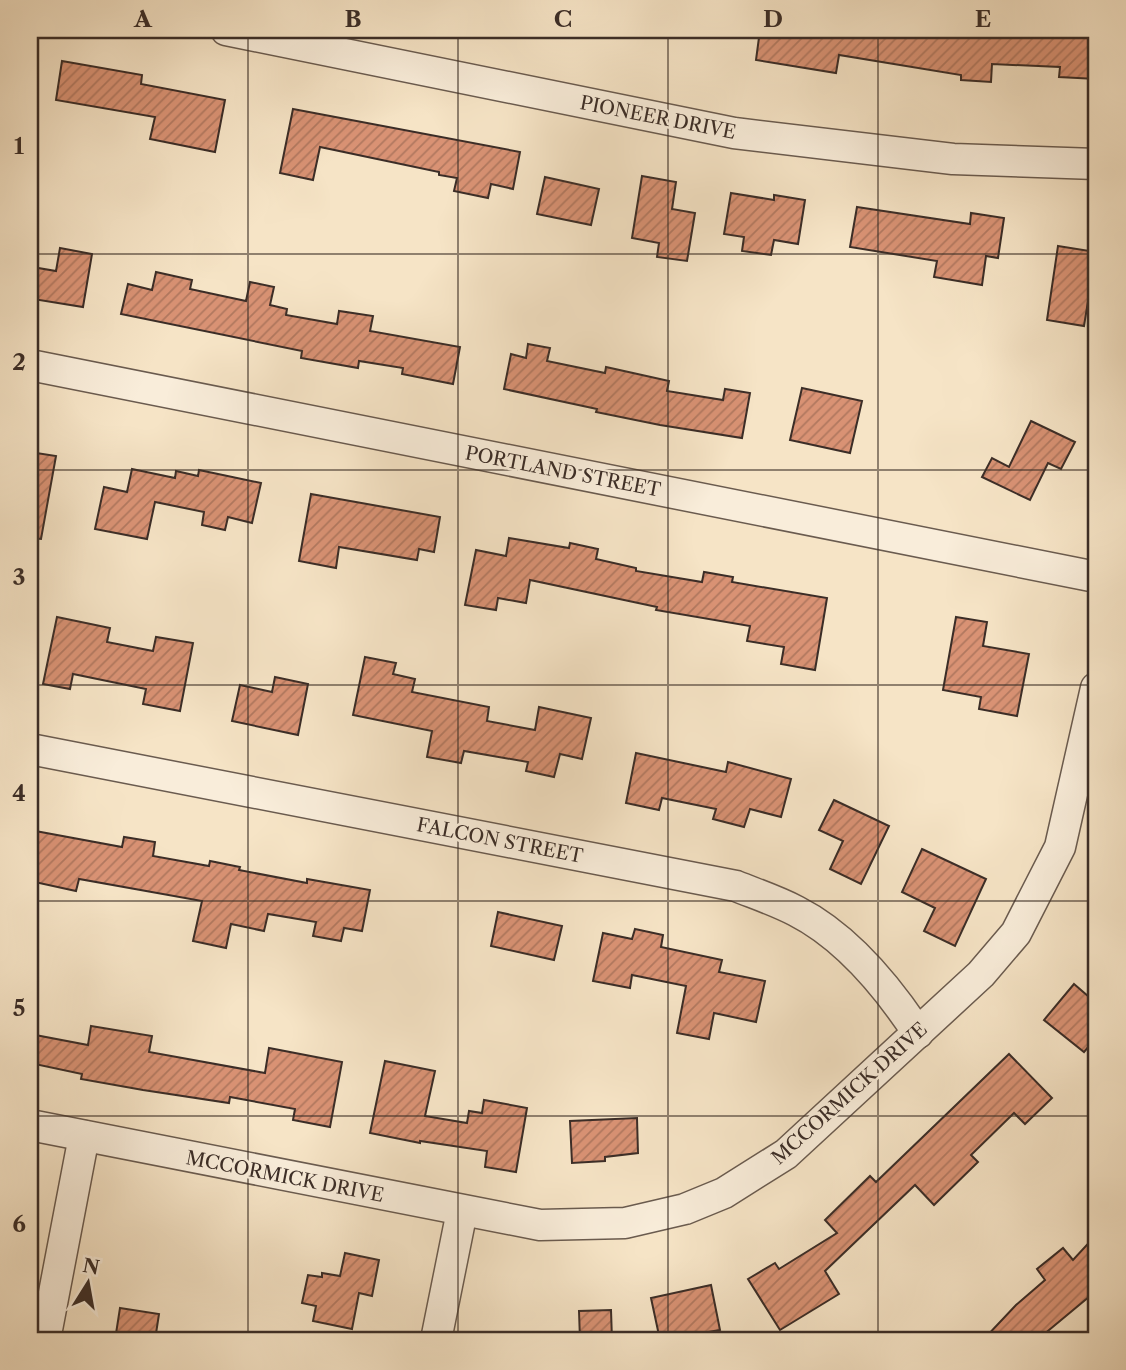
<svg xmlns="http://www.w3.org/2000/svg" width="1126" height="1370" font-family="'Libre Caslon Text',serif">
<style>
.building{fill:url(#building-hatch);stroke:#3b2d27;stroke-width:2}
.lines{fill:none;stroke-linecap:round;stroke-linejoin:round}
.street-casing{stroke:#6a5b4f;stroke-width:33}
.street{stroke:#f9edda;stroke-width:30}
.grid{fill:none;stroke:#3b2d27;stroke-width:2;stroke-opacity:0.55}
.labels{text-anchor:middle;stroke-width:5;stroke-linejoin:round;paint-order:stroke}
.street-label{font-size:19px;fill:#3b2d27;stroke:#f9edda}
.neatline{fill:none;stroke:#3b2d27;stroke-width:2.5}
.grid-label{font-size:23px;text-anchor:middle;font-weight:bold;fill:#3b2d27}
</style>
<defs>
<pattern id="building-hatch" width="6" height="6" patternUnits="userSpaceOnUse" patternTransform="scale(1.75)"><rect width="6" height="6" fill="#d99274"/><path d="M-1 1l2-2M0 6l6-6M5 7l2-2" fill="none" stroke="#b1785f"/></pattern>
</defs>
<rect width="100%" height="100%" fill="#f6e4c6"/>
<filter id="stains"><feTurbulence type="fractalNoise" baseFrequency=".00286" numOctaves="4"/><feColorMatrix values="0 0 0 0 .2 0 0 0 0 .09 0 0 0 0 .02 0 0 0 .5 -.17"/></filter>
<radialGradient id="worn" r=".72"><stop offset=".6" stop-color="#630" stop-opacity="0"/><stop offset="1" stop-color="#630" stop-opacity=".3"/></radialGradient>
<!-- building -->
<g class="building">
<path d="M 760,30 L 1019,30 L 1019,32 L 1062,34 L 1062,30 L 1096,30 L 1096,79 L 1059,77 L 1060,67 L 992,64 L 991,82 L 961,80 L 961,75 L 839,55 L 836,73 L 756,60 Z"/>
<path d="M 62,61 L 142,75 L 141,84 L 225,100 L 215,152 L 150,139 L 155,117 L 56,100 Z"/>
<path d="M 293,109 L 520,152 L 513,189 L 491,184 L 488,198 L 454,191 L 457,178 L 439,175 L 439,172 L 320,147 L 313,180 L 280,173 Z"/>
<path d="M 642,176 L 676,182 L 672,209 L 695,213 L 687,261 L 657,257 L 659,243 L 632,238 Z"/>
<path d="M 545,177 L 599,189 L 591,225 L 537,214 Z"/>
<path d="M 731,193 L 774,200 L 774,195 L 805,200 L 798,244 L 774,240 L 771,255 L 742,251 L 744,237 L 724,234 Z"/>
<path d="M 857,207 L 970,224 L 971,213 L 1004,218 L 998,258 L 986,256 L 982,285 L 934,277 L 937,261 L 850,247 Z"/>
<path d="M 1058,246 L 1096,252 L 1084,326 L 1047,320 Z"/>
<path d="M 60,248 L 92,254 L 83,307 L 33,299 L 38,268 L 56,271 Z"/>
<path d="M 156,272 L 192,280 L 190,289 L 246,301 L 250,282 L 274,287 L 270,305 L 287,309 L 286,315 L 337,324 L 339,311 L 373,316 L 370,331 L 460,347 L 453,384 L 402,374 L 403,368 L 359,361 L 358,368 L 301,358 L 302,351 L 121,314 L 128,284 L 152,290 Z"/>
<path d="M 528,344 L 550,348 L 547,361 L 605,373 L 606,367 L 669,381 L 667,391 L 723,400 L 725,389 L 750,393 L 742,438 L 660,425 L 596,412 L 597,409 L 504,389 L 511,354 L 526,358 Z"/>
<path d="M 802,388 L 862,401 L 850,453 L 790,440 Z"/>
<path d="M 1031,421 L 1075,442 L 1061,469 L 1048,463 L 1030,500 L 982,477 L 992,458 L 1009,467 Z"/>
<path d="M 30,452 L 56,456 L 41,539 L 30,538 Z"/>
<path d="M 132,469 L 175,478 L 176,471 L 198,476 L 199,470 L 261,483 L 252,523 L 228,517 L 225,530 L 202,525 L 204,512 L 155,502 L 147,539 L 95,529 L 104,487 L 127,492 Z"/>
<path d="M 311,494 L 440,517 L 434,552 L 419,549 L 417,560 L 339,547 L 336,568 L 299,561 Z"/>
<path d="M 509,538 L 569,548 L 570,543 L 598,549 L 596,559 L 636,568 L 636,571 L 702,582 L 704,572 L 733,577 L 732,582 L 827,598 L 815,670 L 781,664 L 784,647 L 747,641 L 750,626 L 656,610 L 657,607 L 530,580 L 526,603 L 498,598 L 496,610 L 465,605 L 476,550 L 506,556 Z"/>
<path d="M 57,617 L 110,628 L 107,642 L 153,651 L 156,637 L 193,643 L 180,711 L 143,704 L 146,689 L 73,674 L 70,689 L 43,684 Z"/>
<path d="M 956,617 L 987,622 L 983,646 L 1029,654 L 1017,716 L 979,709 L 981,697 L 943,690 Z"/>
<path d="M 365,657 L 396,663 L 393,674 L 415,679 L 412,692 L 489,707 L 487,721 L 535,730 L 539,707 L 591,718 L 582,759 L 560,754 L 554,777 L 526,771 L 528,762 L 464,751 L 461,763 L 427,757 L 432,731 L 353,715 Z"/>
<path d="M 275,677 L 308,684 L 298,735 L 232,721 L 240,685 L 272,692 Z"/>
<path d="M 636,753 L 726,772 L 728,762 L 791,779 L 781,817 L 750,809 L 744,827 L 713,819 L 716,809 L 662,798 L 659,810 L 626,803 Z"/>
<path d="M 834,800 L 889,826 L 861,884 L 830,869 L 843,841 L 819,830 Z"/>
<path d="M 30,830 L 122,847 L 124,837 L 155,842 L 153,856 L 209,866 L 210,861 L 240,867 L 239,870 L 307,883 L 307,879 L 370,890 L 362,931 L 344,928 L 341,941 L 313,936 L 316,922 L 268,914 L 264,931 L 231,924 L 226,948 L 193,941 L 202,901 L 79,879 L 76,891 L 30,881 Z"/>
<path d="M 922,849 L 986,879 L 955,946 L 924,931 L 935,908 L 902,892 Z"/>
<path d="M 498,912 L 562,926 L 554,960 L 491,946 Z"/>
<path d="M 635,929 L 663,935 L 661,947 L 722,960 L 719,972 L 765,981 L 756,1022 L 714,1013 L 709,1039 L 677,1033 L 686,986 L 632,975 L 630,988 L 593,981 L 603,933 L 632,939 Z"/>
<path d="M 1074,984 L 1096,1003 L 1096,1038 L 1084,1052 L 1044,1020 Z"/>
<path d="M 91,1026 L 152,1036 L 149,1052 L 265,1073 L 269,1048 L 342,1062 L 330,1127 L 293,1120 L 295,1109 L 230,1097 L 229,1103 L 143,1090 L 81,1079 L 82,1074 L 30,1063 L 30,1034 L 88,1045 Z"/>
<path d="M 1009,1054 L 1052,1098 L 1025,1124 L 1014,1113 L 971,1155 L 978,1162 L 934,1205 L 915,1185 L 825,1271 L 839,1294 L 780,1330 L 748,1279 L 775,1263 L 779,1269 L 837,1233 L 825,1220 L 870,1176 L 876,1182 Z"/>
<path d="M 385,1061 L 435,1071 L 425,1116 L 467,1123 L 469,1111 L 482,1113 L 484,1100 L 527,1108 L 516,1172 L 485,1167 L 487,1151 L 420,1141 L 420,1143 L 370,1133 Z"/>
<path d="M 637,1118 L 638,1153 L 605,1157 L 605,1161 L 572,1163 L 570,1121 Z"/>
<path d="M 1096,1235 L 1096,1291 L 1037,1340 L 983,1340 L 1016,1305 L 1045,1280 L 1037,1269 L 1063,1248 L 1073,1260 Z"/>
<path d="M 345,1253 L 379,1260 L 372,1296 L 359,1293 L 352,1329 L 313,1321 L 316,1306 L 302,1303 L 308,1275 L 322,1277 L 322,1273 L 340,1276 Z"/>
<path d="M 711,1285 L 720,1330 L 660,1340 L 651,1298 Z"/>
<path d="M 120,1308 L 159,1314 L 155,1340 L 115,1340 Z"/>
<path d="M 611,1310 L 612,1340 L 580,1340 L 579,1311 Z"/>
</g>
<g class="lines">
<defs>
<g id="street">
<path d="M 226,30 L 734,133 L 953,159 L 1096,164"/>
<path d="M 30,365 L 1096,577"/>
<path d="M 30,749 L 736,886 C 756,894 777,901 796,911 C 847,937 887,986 918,1033"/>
<path d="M 30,1125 L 540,1225 L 625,1223 L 685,1209 L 724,1193 L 786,1154 L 981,974 L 1016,933 L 1060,847 L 1096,688"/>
<path d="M 45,1340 L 84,1136"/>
<path d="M 436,1340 L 462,1211"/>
</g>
</defs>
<!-- street casing -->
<use href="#street" class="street-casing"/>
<!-- street -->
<use href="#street" class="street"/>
</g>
<!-- grid -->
<path class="grid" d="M 248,30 L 248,1340M 458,30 L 458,1340M 668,30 L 668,1340M 878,30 L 878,1340M 30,254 L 1096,254M 30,470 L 1096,470M 30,685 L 1096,685M 30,901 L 1096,901M 30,1116 L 1096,1116"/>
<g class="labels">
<!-- street labels -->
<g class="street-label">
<text transform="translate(658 117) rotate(11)" y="7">PIONEER DRIVE</text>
<text transform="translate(563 471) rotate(11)" y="7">PORTLAND STREET</text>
<text transform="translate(500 840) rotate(11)" y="7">FALCON STREET</text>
<text transform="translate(849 1093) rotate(-42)" y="7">MCCORMICK DRIVE</text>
<text transform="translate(285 1176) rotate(11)" y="7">MCCORMICK DRIVE</text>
</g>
</g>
<!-- margin -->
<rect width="1126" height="1370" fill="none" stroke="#f6e4c6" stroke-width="77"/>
<!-- north arrow -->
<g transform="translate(88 1283) rotate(11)" stroke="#f9edda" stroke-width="5" paint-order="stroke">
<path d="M0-5L12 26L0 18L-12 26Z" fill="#3b2d27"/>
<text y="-10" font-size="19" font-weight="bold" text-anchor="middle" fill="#3b2d27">N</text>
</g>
<rect x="38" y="38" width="1050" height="1294" class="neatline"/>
<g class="grid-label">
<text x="143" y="27">A</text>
<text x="353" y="27">B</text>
<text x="563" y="27">C</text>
<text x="773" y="27">D</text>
<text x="983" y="27">E</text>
<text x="19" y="154">1</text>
<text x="19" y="370">2</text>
<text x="19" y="585">3</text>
<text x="19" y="801">4</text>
<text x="19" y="1016">5</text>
<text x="19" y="1232">6</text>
</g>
<rect width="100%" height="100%" filter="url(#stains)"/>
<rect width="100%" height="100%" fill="url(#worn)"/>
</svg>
